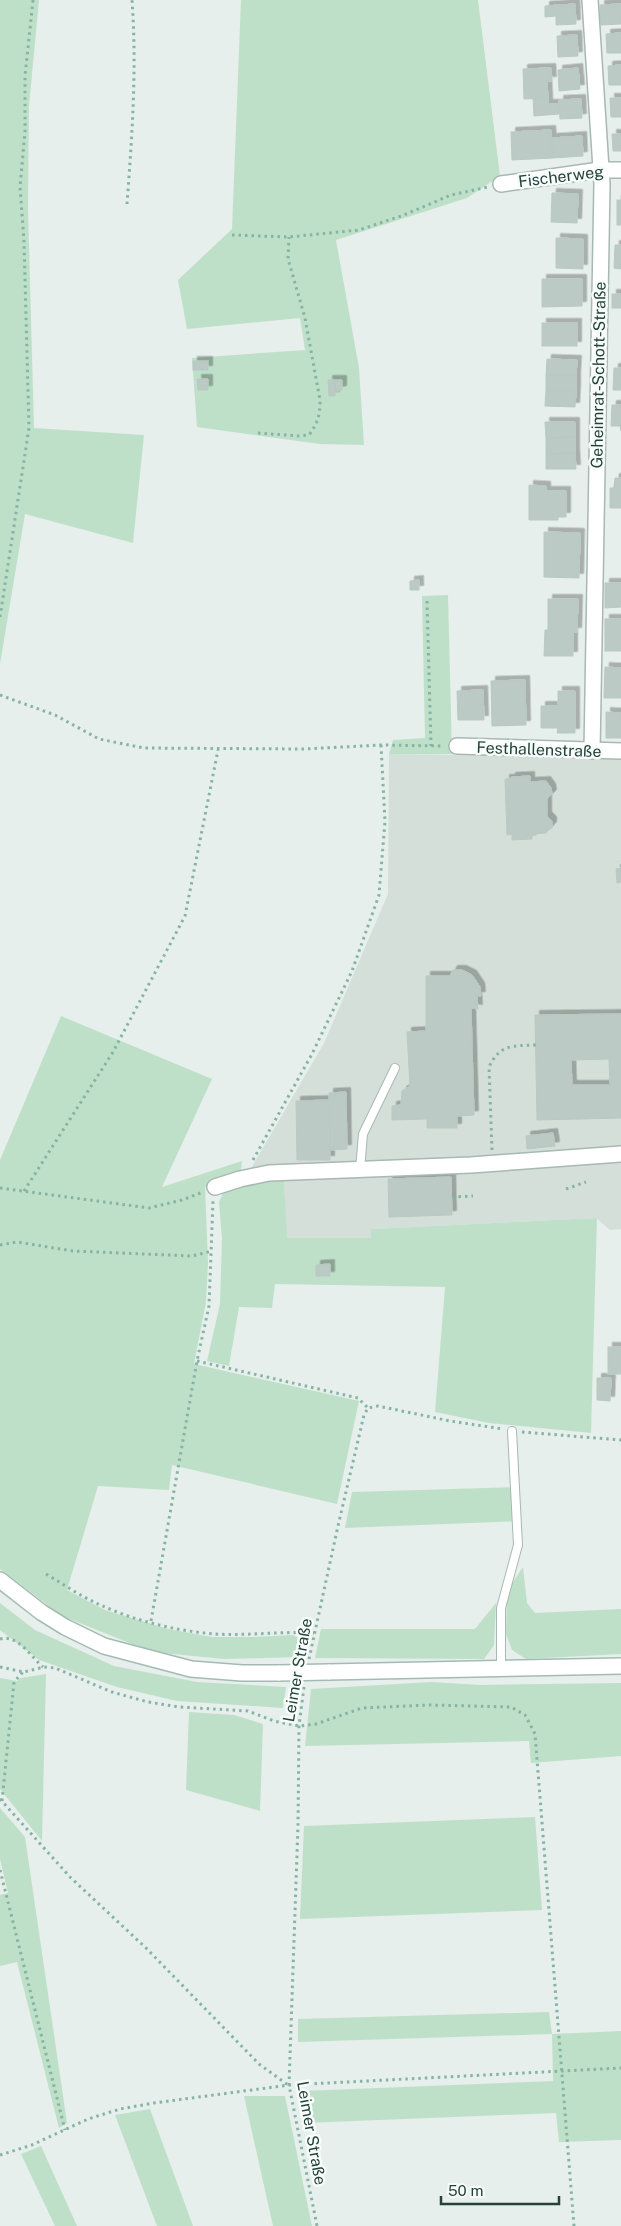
<svg xmlns="http://www.w3.org/2000/svg" width="621" height="2226" font-family="'Public Sans',sans-serif">
<style>
.built{fill:#d4dfda}
.green{fill:#bfe0c8}
.building{fill:#bbcac4;stroke:#b8c9c2;fill-rule:evenodd;filter:url(#shadow)}
.lines{fill:none;stroke-linecap:round;stroke-linejoin:round}
.service-casing{stroke:#a8b8b2;stroke-width:10}
.minor-casing{stroke:#a8b8b2;stroke-width:18}
.secondary-casing{stroke:#a4bbb3;stroke-width:18}
.path{stroke:#86b3a5;stroke-width:3;stroke-dasharray:2.5 4;stroke-linecap:butt}
.service{stroke:#fff;stroke-width:8}
.minor{stroke:#fff;stroke-width:15}
.secondary{stroke:#fff;stroke-width:15}
.secondary-bridge-casing{stroke:#a4bbb3;stroke-width:18;stroke-linecap:butt}
.secondary-bridge{stroke:#fff;stroke-width:15}
.labels{text-anchor:middle;stroke-width:5;stroke-linejoin:round;paint-order:stroke}
.street-label{font-size:16px;fill:#24423a;stroke:#f7fbf9}
</style>
<defs>
<filter id="shadow"><feDropShadow dx="4.5" dy="-4.5" stdDeviation="0" flood-color="#0004"/></filter>
</defs>
<rect width="100%" height="100%" fill="#e6efeb"/>
<!-- built -->
<path class="built" d="M 389,754 L 621,757 L 621,1229 L 610,1230 L 596,1218 L 372,1229 L 371,1238 L 286,1238 L 284,1179 L 258,1183 L 250,1170 L 324,1043 L 388,894 Z"/>
<!-- green -->
<g class="green">
<path d="M 0,0 L 39,0 L 29,106 L 28,208 L 34,428 L 144,435 L 133,543 L 25,514 L 0,664 Z"/>
<path d="M 241,0 L 478,0 L 500,176 L 467,198 L 336,240 L 359,368 L 364,445 L 320,444 L 197,427 L 192,358 L 305,350 L 300,318 L 187,329 L 178,280 L 232,229 Z"/>
<path d="M 448,595 L 452,754 L 389,754 L 393,740 L 425,738 L 422,596 Z"/>
<path d="M 61,1016 L 212,1079 L 162,1187 L 242,1161 L 240,1177 L 205,1187 L 208,1263 L 206,1302 L 194,1364 L 359,1401 L 337,1504 L 172,1465 L 169,1490 L 98,1486 L 67,1590 L 105,1610 L 168,1629 L 212,1637 L 253,1637 L 293,1635 L 303,1641 L 303,1657 L 224,1659 L 152,1652 L 62,1616 L 0,1569 L 0,1160 Z"/>
<path d="M 284,1179 L 287,1238 L 371,1238 L 371,1229 L 597,1218 L 591,1433 L 489,1423 L 435,1412 L 445,1287 L 275,1284 L 272,1308 L 239,1307 L 229,1366 L 207,1361 L 220,1304 L 222,1239 L 219,1202 L 224,1191 L 258,1183 Z"/>
<path d="M 518,1487 L 520,1521 L 345,1528 L 352,1492 Z"/>
<path d="M 523,1567 L 527,1603 L 535,1613 L 621,1609 L 621,1654 L 526,1659 L 512,1650 L 506,1634 L 507,1591 Z"/>
<path d="M 0,1603 L 35,1630 L 114,1666 L 197,1682 L 286,1687 L 283,1708 L 177,1701 L 117,1687 L 39,1660 L 0,1630 Z"/>
<path d="M 496,1603 L 494,1645 L 484,1659 L 315,1658 L 321,1629 L 475,1629 Z"/>
<path d="M 46,1674 L 42,1841 L 0,1789 L 0,1678 L 17,1681 L 21,1678 Z"/>
<path d="M 432,1682 L 480,1685 L 621,1683 L 621,1756 L 531,1763 L 529,1741 L 305,1746 L 311,1689 Z"/>
<path d="M 189,1712 L 234,1715 L 263,1724 L 260,1811 L 186,1790 Z"/>
<path d="M 0,1808 L 25,1837 L 67,2123 L 59,2128 L 17,1962 L 0,1966 L 0,1895 L 8,1893 L 0,1859 Z"/>
<path d="M 535,1817 L 542,1910 L 300,1919 L 304,1826 Z"/>
<path d="M 549,2012 L 552,2034 L 621,2031 L 621,2140 L 559,2142 L 556,2113 L 305,2123 L 303,2091 L 553,2081 L 552,2034 L 298,2042 L 298,2019 Z"/>
<path d="M 244,2096 L 285,2096 L 312,2226 L 273,2226 Z"/>
<path d="M 150,2109 L 193,2226 L 157,2226 L 115,2115 Z"/>
<path d="M 41,2146 L 77,2226 L 55,2226 L 21,2154 Z"/>
</g>
<!-- building -->
<g class="building">
<path d="M 575,4 L 576,24 L 556,25 L 556,16 L 545,17 L 545,6 Z"/>
<path d="M 621,4 L 621,24 L 601,25 L 600,5 Z"/>
<path d="M 621,33 L 621,53 L 607,53 L 606,34 Z"/>
<path d="M 577,35 L 578,56 L 558,57 L 557,36 Z"/>
<path d="M 621,65 L 621,85 L 609,85 L 608,66 Z"/>
<path d="M 551,68 L 552,81 L 547,81 L 548,98 L 524,99 L 523,69 Z"/>
<path d="M 578,68 L 580,89 L 559,91 L 558,70 Z"/>
<path d="M 533,98 L 548,98 L 548,104 L 559,104 L 559,114 L 534,116 Z"/>
<path d="M 610,98 L 621,98 L 621,117 L 611,117 Z"/>
<path d="M 581,99 L 582,118 L 560,119 L 559,100 Z"/>
<path d="M 551,130 L 553,158 L 512,160 L 511,132 Z"/>
<path d="M 612,134 L 621,134 L 621,151 L 613,151 Z"/>
<path d="M 582,136 L 583,156 L 553,158 L 552,138 Z"/>
<path d="M 552,193 L 578,194 L 577,223 L 551,222 Z"/>
<rect x="617" y="200" width="4" height="25"/>
<path d="M 556,238 L 583,239 L 583,269 L 556,268 Z"/>
<path d="M 615,245 L 621,245 L 621,269 L 614,268 Z"/>
<path d="M 542,279 L 582,279 L 582,306 L 542,307 Z"/>
<rect x="612" y="294" width="9" height="14"/>
<rect x="542" y="323" width="35" height="23"/>
<path d="M 547,359 L 577,360 L 576,376 L 546,375 Z"/>
<rect x="193" y="361" width="15" height="9"/>
<path d="M 614,368 L 621,368 L 621,390 L 613,390 Z"/>
<path d="M 546,375 L 576,376 L 576,391 L 546,391 Z"/>
<path d="M 197,379 L 208,379 L 208,390 L 198,390 Z"/>
<path d="M 328,380 L 335,380 L 335,396 L 329,396 Z"/>
<path d="M 335,380 L 342,380 L 342,390 L 336,391 Z"/>
<path d="M 546,391 L 576,391 L 575,407 L 545,406 Z"/>
<path d="M 612,405 L 621,405 L 621,431 L 620,426 L 611,426 Z"/>
<path d="M 545,422 L 575,422 L 575,437 L 546,438 Z"/>
<path d="M 575,437 L 575,453 L 546,454 L 546,438 Z"/>
<path d="M 575,453 L 576,469 L 546,469 L 546,454 Z"/>
<path d="M 615,478 L 621,478 L 621,508 L 610,508 L 610,488 L 614,488 Z"/>
<path d="M 529,485 L 546,486 L 546,491 L 566,491 L 566,517 L 558,517 L 558,520 L 529,520 Z"/>
<path d="M 544,532 L 580,533 L 579,578 L 544,577 Z"/>
<path d="M 419,580 L 419,590 L 410,590 L 410,581 Z"/>
<path d="M 605,583 L 621,583 L 621,607 L 605,608 Z"/>
<path d="M 548,599 L 578,599 L 577,632 L 573,632 L 573,656 L 544,656 L 545,630 L 548,630 Z"/>
<rect x="605" y="619" width="16" height="32"/>
<path d="M 605,667 L 621,668 L 621,698 L 604,698 Z"/>
<path d="M 525,680 L 526,725 L 492,726 L 491,681 Z"/>
<path d="M 483,690 L 484,720 L 458,720 L 457,691 Z"/>
<path d="M 558,691 L 575,691 L 575,733 L 557,733 L 558,728 L 541,728 L 541,706 L 558,706 Z"/>
<path d="M 606,712 L 621,713 L 621,738 L 606,738 Z"/>
<path d="M 530,776 L 530,782 L 546,781 L 551,788 L 552,794 L 547,799 L 547,816 L 552,821 L 552,826 L 546,833 L 532,834 L 532,839 L 512,840 L 512,834 L 507,835 L 505,779 L 511,779 L 511,777 Z"/>
<path d="M 621,868 L 621,882 L 617,883 L 616,869 Z"/>
<path d="M 453,970 L 462,970 L 472,975 L 480,987 L 481,996 L 477,996 L 478,1009 L 471,1008 L 474,1115 L 457,1116 L 457,1128 L 427,1128 L 427,1119 L 392,1120 L 392,1106 L 401,1105 L 402,1091 L 410,1086 L 407,1032 L 426,1031 L 426,976 L 450,976 Z"/>
<path d="M 621,1014 L 621,1118 L 537,1120 L 535,1015 ZM 609,1059 L 610,1085 L 572,1085 L 571,1060 Z"/>
<path d="M 346,1092 L 347,1149 L 330,1150 L 329,1093 Z"/>
<path d="M 329,1100 L 330,1160 L 297,1160 L 296,1101 Z"/>
<path d="M 553,1133 L 555,1146 L 527,1149 L 526,1136 Z"/>
<path d="M 451,1177 L 452,1215 L 389,1217 L 388,1179 Z"/>
<path d="M 330,1264 L 330,1276 L 316,1276 L 316,1265 Z"/>
<rect x="608" y="1347" width="13" height="27"/>
<path d="M 597,1378 L 611,1378 L 610,1401 L 597,1400 Z"/>
</g>
<g class="lines">
<defs>
<g id="service">
<path d="M 360,1170 L 363,1134 L 395,1068"/>
<path d="M 501,1668 L 501,1608 L 518,1545 L 512,1431"/>
</g>
<g id="minor">
<path d="M 590,0 L 602,184 L 592,751"/>
<path d="M 501,184 L 600,170 L 621,170"/>
<path d="M 457,746 L 621,751"/>
<path d="M 215,1187 L 240,1179 L 269,1173 L 471,1165 L 621,1154"/>
</g>
<g id="secondary">
<path d="M 0,1580 L 41,1612 L 65,1627 L 104,1646 L 191,1669 L 242,1673 L 280,1673"/>
<path d="M 328,1672 L 621,1666"/>
</g>
</defs>
<!-- service casing -->
<use href="#service" class="service-casing"/>
<!-- minor casing -->
<use href="#minor" class="minor-casing"/>
<!-- secondary casing -->
<use href="#secondary" class="secondary-casing"/>
<!-- path -->
<g class="path">
<path d="M 127,204 C 132,137 137,68 132,0"/>
<path d="M 232,235 L 289,237 L 359,230 L 404,215 L 451,195 L 488,187"/>
<path d="M 258,433 L 299,436 L 309,435 C 318,423 320,415 320,400 L 305,318 L 288,259 L 289,237"/>
<path d="M 427,601 L 431,746"/>
<path d="M 0,617 L 29,428 L 24,241 L 20,187 L 25,132 L 25,76 L 33,0"/>
<path d="M 0,695 L 55,715 L 99,739 L 144,748 L 304,749 L 381,745 L 444,746"/>
<path d="M 492,1150 L 489,1067 C 500,1044 512,1046 536,1045"/>
<path d="M 253,1160 L 312,1054 L 352,971 L 379,895 L 385,821 L 381,745"/>
<path d="M 0,1188 L 149,1208 L 182,1200 L 203,1192"/>
<path d="M 566,1189 L 586,1182"/>
<path d="M 24,1191 L 113,1052 L 185,916 L 218,750"/>
<path d="M 452,1197 L 473,1196"/>
<path d="M 0,1245 L 17,1242 L 73,1251 L 192,1256 L 212,1251"/>
<path d="M 197,1361 L 358,1398 L 368,1408"/>
<path d="M 522,1432 L 621,1440"/>
<path d="M 46,1574 C 63,1584 79,1595 96,1603 C 132,1620 175,1631 215,1634 C 248,1636 281,1631 314,1633"/>
<path d="M 151,1621 L 197,1361 L 209,1306 L 213,1201"/>
<path d="M 0,1639 C 18,1634 31,1657 43,1667"/>
<path d="M 309,1659 L 338,1526 L 364,1415 L 368,1408 L 378,1406 L 450,1421 L 503,1429"/>
<path d="M 0,1667 L 24,1672 L 44,1667 L 55,1668 L 112,1692 L 148,1702 L 179,1707 L 248,1711 L 274,1721 L 299,1726 L 316,1724 L 362,1708 L 430,1705 L 511,1707 L 525,1715 L 535,1734 L 574,2226"/>
<path d="M 304,1687 L 299,1726 L 298,1825 L 289,2085 L 317,2226"/>
<path d="M 0,1799 L 70,1877 L 146,1948 L 259,2064 L 288,2085"/>
<path d="M 2,1801 L 14,1682 L 23,1672"/>
<path d="M 0,1870 L 65,2130"/>
<path d="M 0,2155 L 32,2145 L 88,2119 L 120,2109 L 154,2103 L 289,2085 L 621,2068"/>
</g>
<!-- service -->
<use href="#service" class="service"/>
<!-- minor -->
<use href="#minor" class="minor"/>
<!-- secondary -->
<use href="#secondary" class="secondary"/>
<defs>
<path id="secondary-bridge" d="M 280,1673 L 328,1672"/>
</defs>
<!-- secondary-bridge casing -->
<use href="#secondary-bridge" class="secondary-bridge-casing"/>
<!-- secondary-bridge -->
<use href="#secondary-bridge" class="secondary-bridge"/>
</g>
<g class="labels">
<!-- street labels -->
<g class="street-label">
<text transform="translate(561 176) rotate(-7)" y="6">Fischerweg</text>
<text transform="translate(598 375) rotate(-89)" y="6">Geheimrat-Schott-Straße</text>
<text transform="translate(539 749) rotate(2)" y="6">Festhallenstraße</text>
<text transform="translate(297 1670) rotate(-80)" y="6">Leimer Straße</text>
<text transform="translate(312 2133) rotate(80)" y="6">Leimer Straße</text>
</g>
</g>
<!-- scale -->
<path d="M441 2196v8h118v-8" fill="none" stroke="#24423a" stroke-width="2.5"/>
<text x="448" y="2196" font-size="15" fill="#24423a" stroke="#f7fbf9" stroke-width="4" paint-order="stroke">50 m</text>
</svg>
